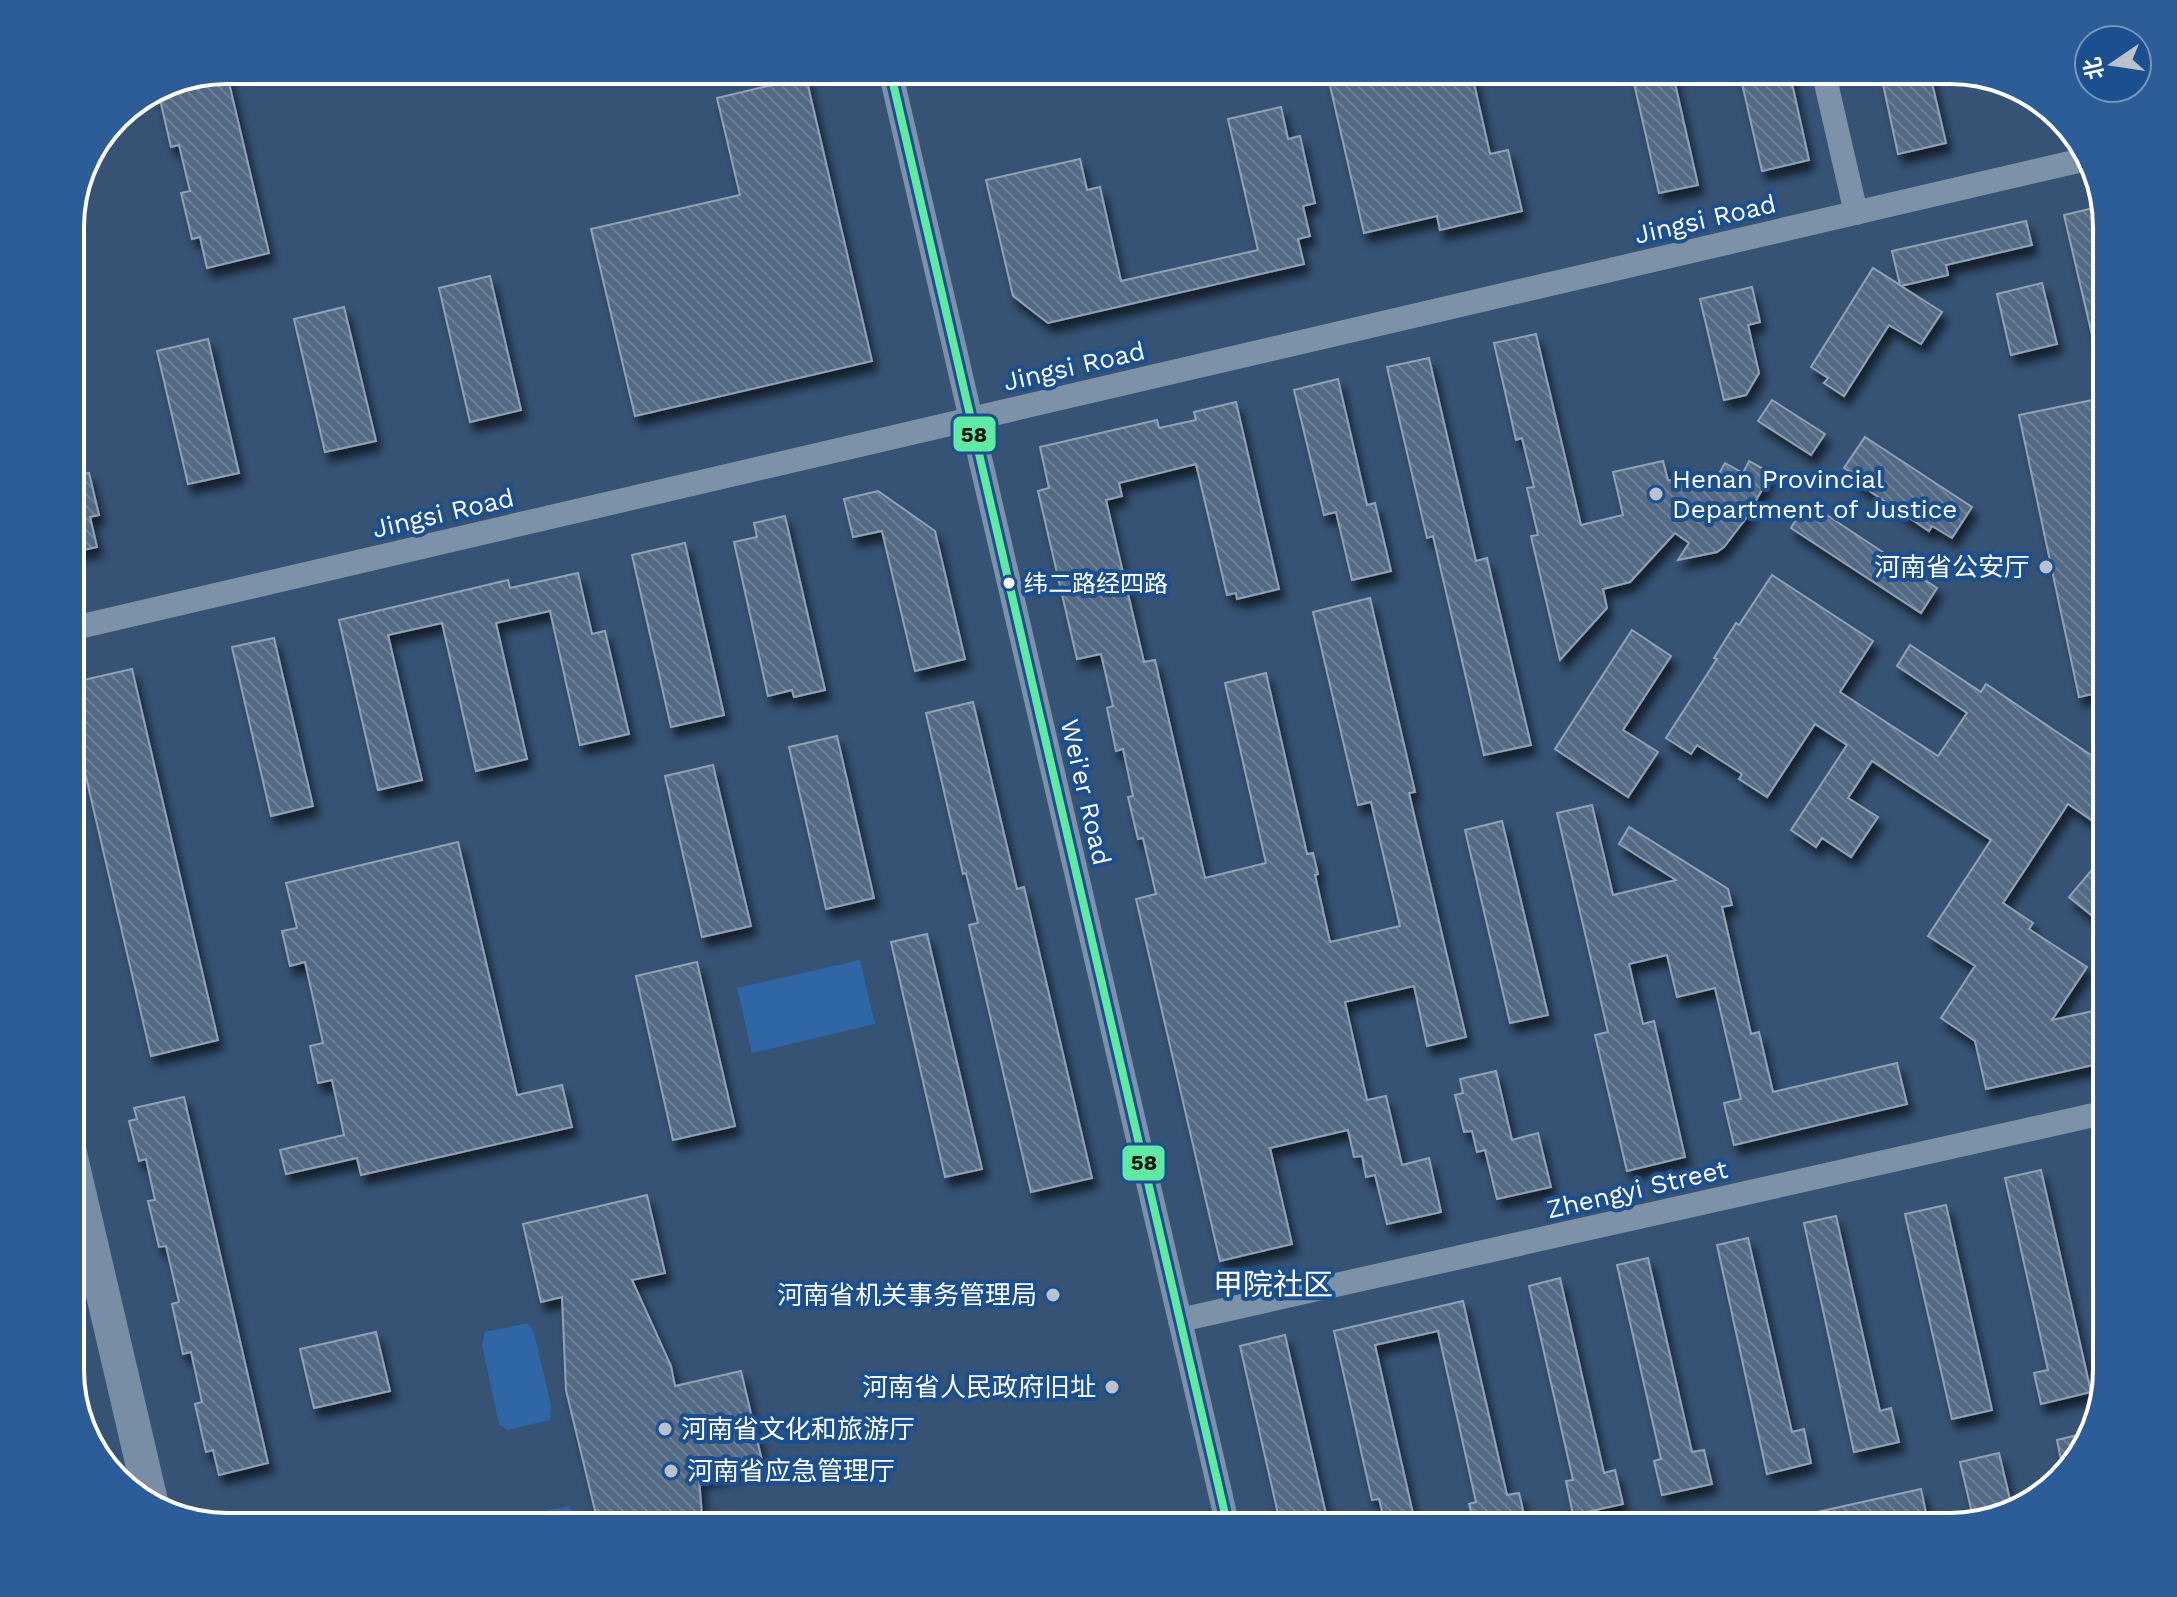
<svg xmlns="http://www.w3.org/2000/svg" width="2177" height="1597" font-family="'Work Sans','Noto Sans SC',sans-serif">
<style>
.grass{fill:#2f66a5}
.building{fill:url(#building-back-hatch);stroke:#92a2b6;stroke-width:2;filter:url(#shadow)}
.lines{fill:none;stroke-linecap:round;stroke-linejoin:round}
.street{stroke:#7d92a8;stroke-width:24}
.secondary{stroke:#798da4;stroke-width:34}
.bus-1-casing{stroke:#1b4f8f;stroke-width:14}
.bus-1{stroke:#60e9a3;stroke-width:8}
.poi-dot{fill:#b9c2ce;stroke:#1b4f8f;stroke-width:3}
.bus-dot{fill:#fff;stroke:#1b4f8f;stroke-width:3}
.labels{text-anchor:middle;stroke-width:8;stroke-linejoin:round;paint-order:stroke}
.bus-label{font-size:24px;fill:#fff;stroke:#1b4f8f;text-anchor:start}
.street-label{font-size:26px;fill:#fff;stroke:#1b4f8f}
.poi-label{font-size:26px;fill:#fff;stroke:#1b4f8f;text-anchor:start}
.quarter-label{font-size:30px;fill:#fff;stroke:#1b4f8f}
.rim{fill:none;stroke:#fff;stroke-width:4}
.line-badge{stroke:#1b4f8f;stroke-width:3}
.pale-badge-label{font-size:22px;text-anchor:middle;font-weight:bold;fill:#111}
</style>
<defs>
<pattern id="building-back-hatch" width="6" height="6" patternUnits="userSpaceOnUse" patternTransform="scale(2)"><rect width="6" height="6" fill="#526984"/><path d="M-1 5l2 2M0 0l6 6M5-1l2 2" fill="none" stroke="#6c8096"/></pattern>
<filter id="shadow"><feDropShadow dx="5" dy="9" stdDeviation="4" flood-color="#0009"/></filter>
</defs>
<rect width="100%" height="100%" fill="#365274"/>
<!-- grass -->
<g class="grass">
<path d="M 860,960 L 875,1024 L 752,1053 L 737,988 Z"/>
<path d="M 528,1323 L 534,1333 L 551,1405 L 550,1420 L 507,1430 L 499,1424 L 482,1345 L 485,1332 Z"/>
<path d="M 569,1506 L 576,1517 L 579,1527 L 518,1527 L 524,1516 Z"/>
</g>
<!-- building -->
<g class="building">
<path d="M 226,70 L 269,253 L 207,268 L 200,237 L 192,239 L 181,193 L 190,191 L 179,145 L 171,147 L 159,95 L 167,93 L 165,83 L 167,82 Z"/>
<path d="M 1357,70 L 1471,70 L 1490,154 L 1508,150 L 1522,211 L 1440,230 L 1437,216 L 1364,233 L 1328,77 Z"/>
<path d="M 1631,70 L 1672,70 L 1698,185 L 1659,193 Z"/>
<path d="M 1739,70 L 1789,70 L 1809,160 L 1762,171 Z"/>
<path d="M 1880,70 L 1929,70 L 1946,143 L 1898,154 Z"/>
<path d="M 806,77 L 872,361 L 635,416 L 591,229 L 740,195 L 717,98 Z"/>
<path d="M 1281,107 L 1288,139 L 1300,136 L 1315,203 L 1303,206 L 1310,236 L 1298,239 L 1304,264 L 1048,323 L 1013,296 L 986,180 L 1080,159 L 1087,190 L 1100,187 L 1121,281 L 1258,250 L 1228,119 Z"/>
<path d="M 2102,206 L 2107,226 L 2107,364 L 2099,365 L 2064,215 Z"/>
<path d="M 2026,221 L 2032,245 L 1946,265 L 1948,275 L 1901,286 L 1942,312 L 1921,344 L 1889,325 L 1844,396 L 1824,383 L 1828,378 L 1811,367 L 1873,268 L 1900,285 L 1892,251 Z"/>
<path d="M 490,276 L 521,410 L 470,422 L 439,288 Z"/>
<path d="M 2042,283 L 2057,344 L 2011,355 L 1997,294 Z"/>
<path d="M 1752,287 L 1760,322 L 1748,325 L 1759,373 L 1746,395 L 1724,400 L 1700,299 Z"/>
<path d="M 344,307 L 376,441 L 325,452 L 294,319 Z"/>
<path d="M 1536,334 L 1581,525 L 1623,515 L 1613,472 L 1663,461 L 1668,480 L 1692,481 L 1712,486 L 1725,463 L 1743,473 L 1749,461 L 1771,473 L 1747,517 L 1724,547 L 1717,552 L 1678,560 L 1689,543 L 1675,533 L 1630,582 L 1603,589 L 1607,608 L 1560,660 L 1531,536 L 1538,535 L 1527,488 L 1534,487 L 1522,438 L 1516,440 L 1494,343 Z"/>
<path d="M 208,339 L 239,473 L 188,484 L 157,351 Z"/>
<path d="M 1429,358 L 1476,561 L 1487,558 L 1531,745 L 1484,755 L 1433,536 L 1427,538 L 1387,367 Z"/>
<path d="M 1338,379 L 1367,505 L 1375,503 L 1391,571 L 1352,580 L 1336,512 L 1324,515 L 1294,390 Z"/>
<path d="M 2107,397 L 2107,691 L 2079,697 L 2019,415 Z"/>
<path d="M 1772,400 L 1825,434 L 1811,455 L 1758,421 Z"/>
<path d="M 1236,402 L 1279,589 L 1237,599 L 1236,593 L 1227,595 L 1196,464 L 1119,483 L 1122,496 L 1106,500 L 1144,662 L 1155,660 L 1205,878 L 1266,863 L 1225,683 L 1266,673 L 1307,854 L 1313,853 L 1318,874 L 1315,875 L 1330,942 L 1400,926 L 1371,802 L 1358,805 L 1313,612 L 1370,598 L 1415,792 L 1409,793 L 1466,1037 L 1427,1046 L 1414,986 L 1345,1002 L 1367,1100 L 1386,1096 L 1402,1165 L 1429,1158 L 1441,1212 L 1387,1224 L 1375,1175 L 1366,1177 L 1362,1156 L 1354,1157 L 1348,1130 L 1270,1148 L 1292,1244 L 1220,1261 L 1136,899 L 1156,894 L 1143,838 L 1138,839 L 1128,797 L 1133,796 L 1123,749 L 1116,751 L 1107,708 L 1113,706 L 1101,654 L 1077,659 L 1038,491 L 1049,488 L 1040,447 L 1157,420 L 1159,428 L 1196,420 L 1194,412 Z"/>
<path d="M 1865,437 L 1972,507 L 1952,538 L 1932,526 L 1929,531 L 1853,480 L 1856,475 L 1844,468 Z"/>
<path d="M 78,469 L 79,475 L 89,473 L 99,515 L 90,517 L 97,547 L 70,553 L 70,470 Z"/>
<path d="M 878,491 L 935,531 L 965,659 L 915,671 L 882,531 L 853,537 L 844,499 Z"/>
<path d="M 1807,502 L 1937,588 L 1921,613 L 1791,528 Z"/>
<path d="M 785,516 L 825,690 L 794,697 L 792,690 L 768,696 L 734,542 L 757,537 L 754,523 Z"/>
<path d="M 685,543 L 724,715 L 671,727 L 632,555 Z"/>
<path d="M 578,573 L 592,634 L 605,631 L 629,734 L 580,745 L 550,611 L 496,623 L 527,759 L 476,771 L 442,623 L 388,635 L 422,780 L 378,790 L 339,620 L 508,580 L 510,588 Z"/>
<path d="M 1772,575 L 1873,641 L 1840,692 L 1938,756 L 1967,713 L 1897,666 L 1910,645 L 1981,692 L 1986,684 L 2107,766 L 2107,831 L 2068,804 L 2003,903 L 2033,923 L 2029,929 L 2087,967 L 2052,1020 L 2107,1008 L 2107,1062 L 1986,1089 L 1975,1041 L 1941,1018 L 1975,966 L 1928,936 L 1991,840 L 1872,761 L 1848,798 L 1878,817 L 1851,857 L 1822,838 L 1816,847 L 1791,830 L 1847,745 L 1815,724 L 1767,797 L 1739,779 L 1742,774 L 1697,745 L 1691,754 L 1666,738 L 1717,659 L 1714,658 L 1736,623 L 1739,625 Z"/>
<path d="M 1632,630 L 1671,656 L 1623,730 L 1658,752 L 1628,797 L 1555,749 Z"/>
<path d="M 274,638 L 313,806 L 271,816 L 232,647 Z"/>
<path d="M 132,669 L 218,1040 L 151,1056 L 70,708 L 70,683 Z"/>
<path d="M 973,702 L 1017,889 L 1024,887 L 1092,1178 L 1031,1192 L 969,925 L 978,923 L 966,873 L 963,874 L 926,713 Z"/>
<path d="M 837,736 L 874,898 L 826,909 L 789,747 Z"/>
<path d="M 713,765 L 751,926 L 702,937 L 665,776 Z"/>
<path d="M 1592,805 L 1613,895 L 1676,880 L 1619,844 L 1629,827 L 1728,889 L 1732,905 L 1722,907 L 1751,1034 L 1759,1032 L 1773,1092 L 1897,1063 L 1907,1104 L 1734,1145 L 1724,1103 L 1741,1099 L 1715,988 L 1677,997 L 1667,955 L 1629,964 L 1643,1024 L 1654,1021 L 1685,1157 L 1627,1171 L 1595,1035 L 1608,1032 L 1557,813 Z"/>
<path d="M 1502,821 L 1548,1015 L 1510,1023 L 1465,830 Z"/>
<path d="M 458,842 L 517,1095 L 562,1085 L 572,1127 L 361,1175 L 357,1158 L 286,1174 L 280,1150 L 344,1135 L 332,1080 L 318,1083 L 310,1046 L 323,1043 L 305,962 L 290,966 L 282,931 L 297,928 L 286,883 Z"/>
<path d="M 2107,852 L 2107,928 L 2069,897 Z"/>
<path d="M 927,934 L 982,1169 L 945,1177 L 891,942 Z"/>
<path d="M 697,962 L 735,1126 L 673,1140 L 636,976 Z"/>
<path d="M 1496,1071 L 1512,1140 L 1538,1133 L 1551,1187 L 1497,1199 L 1485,1150 L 1477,1152 L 1472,1131 L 1464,1132 L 1455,1095 L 1463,1093 L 1460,1079 Z"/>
<path d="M 184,1097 L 268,1463 L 219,1475 L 213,1450 L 206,1452 L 195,1404 L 202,1402 L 191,1352 L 183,1354 L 172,1304 L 179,1302 L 166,1246 L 159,1247 L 148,1201 L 155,1200 L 146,1159 L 139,1161 L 129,1121 L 137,1119 L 134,1108 Z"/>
<path d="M 2041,1170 L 2091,1392 L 2041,1404 L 2034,1373 L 2048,1370 L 2005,1178 Z"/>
<path d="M 647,1195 L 665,1273 L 632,1280 L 671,1366 L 675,1386 L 741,1371 L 763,1465 L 699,1479 L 703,1527 L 599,1527 L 566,1390 L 562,1297 L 541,1302 L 523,1224 Z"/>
<path d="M 1946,1205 L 1992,1410 L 1952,1419 L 1905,1214 Z"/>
<path d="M 1836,1216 L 1880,1411 L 1891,1408 L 1899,1442 L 1854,1452 L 1804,1223 Z"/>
<path d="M 1748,1238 L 1792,1432 L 1804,1429 L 1811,1463 L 1767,1474 L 1717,1245 Z"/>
<path d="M 1648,1258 L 1692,1452 L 1704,1450 L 1712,1484 L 1662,1495 L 1654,1461 L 1661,1459 L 1617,1265 Z"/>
<path d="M 1560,1278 L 1604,1473 L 1615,1470 L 1623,1504 L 1573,1515 L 1566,1481 L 1573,1480 L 1529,1286 Z"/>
<path d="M 1463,1301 L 1507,1495 L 1519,1493 L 1527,1527 L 1475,1527 L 1469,1504 L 1476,1502 L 1438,1331 L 1375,1345 L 1416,1527 L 1386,1527 L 1379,1499 L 1372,1500 L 1334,1331 Z"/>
<path d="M 376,1332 L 390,1391 L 314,1408 L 300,1349 Z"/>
<path d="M 1285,1335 L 1329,1527 L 1281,1527 L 1240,1346 Z"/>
<path d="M 2086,1433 L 2075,1465 L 2064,1474 L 2057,1440 Z"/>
<path d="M 1999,1453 L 2013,1512 L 1974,1521 L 1960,1462 Z"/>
<path d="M 1921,1489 L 1929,1527 L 1791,1527 L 1790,1518 Z"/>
</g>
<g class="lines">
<!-- street -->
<g class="street">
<path d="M 890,70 L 1228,1527"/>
<path d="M 1823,70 L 1856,213"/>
<path d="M 70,629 L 2091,158"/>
<path d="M 2101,1113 L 2107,1140"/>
<path d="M 1180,1320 L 2107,1112"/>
</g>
<!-- secondary -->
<path class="secondary" d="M 70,1153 L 151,1501"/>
<defs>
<path id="bus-1" d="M 890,70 L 1228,1527"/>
</defs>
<!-- bus-1 casing -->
<use href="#bus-1" class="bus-1-casing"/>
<!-- bus-1 -->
<use href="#bus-1" class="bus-1"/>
</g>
<!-- markers -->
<g class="poi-dot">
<circle cx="1656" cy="494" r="8"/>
<circle cx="2046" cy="567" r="8"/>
<circle cx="1053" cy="1295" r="8"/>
<circle cx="1112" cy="1387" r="8"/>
<circle cx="665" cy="1429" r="8"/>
<circle cx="671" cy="1471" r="8"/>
</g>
<circle class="bus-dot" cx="1009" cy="583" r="7"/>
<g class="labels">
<!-- bus labels -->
<g class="bus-label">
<text x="1024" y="592">纬二路经四路</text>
</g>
<!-- street labels -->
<g class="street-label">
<text transform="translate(1705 219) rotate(-13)" y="9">Jingsi Road</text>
<text transform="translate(1074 366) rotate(-13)" y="9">Jingsi Road</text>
<text transform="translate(443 513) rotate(-13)" y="9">Jingsi Road</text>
<text transform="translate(1086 792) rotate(77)" y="9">Wei'er Road</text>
<text transform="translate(1637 1189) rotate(-13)" y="9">Zhengyi Street</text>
</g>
<!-- poi labels -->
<g class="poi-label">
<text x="1672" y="488">Henan Provincial<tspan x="1672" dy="30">Department of Justice</tspan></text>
<text x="2030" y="576" text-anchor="end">河南省公安厅</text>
<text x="1037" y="1304" text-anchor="end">河南省机关事务管理局</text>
<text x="1096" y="1396" text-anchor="end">河南省人民政府旧址</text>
<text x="681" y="1438">河南省文化和旅游厅</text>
<text x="687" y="1480">河南省应急管理厅</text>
</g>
<!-- quarter labels -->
<g class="quarter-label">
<text x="1273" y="1295">甲院社区</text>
</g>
</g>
<!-- crop -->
<path d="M0 0H2177V1597H0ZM227 84H1950A143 143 0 0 1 2093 227V1370A143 143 0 0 1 1950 1513H227A143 143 0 0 1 84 1370V227A143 143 0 0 1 227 84Z" fill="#2d5d98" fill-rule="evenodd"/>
<path class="rim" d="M227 84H1950A143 143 0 0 1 2093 227V1370A143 143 0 0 1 1950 1513H227A143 143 0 0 1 84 1370V227A143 143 0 0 1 227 84Z"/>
<g class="line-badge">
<rect x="952" y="415" width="45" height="38" rx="8" fill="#60e9a3"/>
<rect x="1121" y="1144" width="45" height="38" rx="8" fill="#60e9a3"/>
</g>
<g class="pale-badge-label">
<text x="974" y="442">58</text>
<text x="1144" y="1170">58</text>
</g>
<!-- north arrow -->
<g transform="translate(2113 64) rotate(257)"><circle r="38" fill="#1b4f8f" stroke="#7695bc" stroke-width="2"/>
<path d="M0-6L14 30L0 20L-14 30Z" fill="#b9c2ce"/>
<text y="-12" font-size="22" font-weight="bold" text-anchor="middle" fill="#ffffff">北</text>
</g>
</svg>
